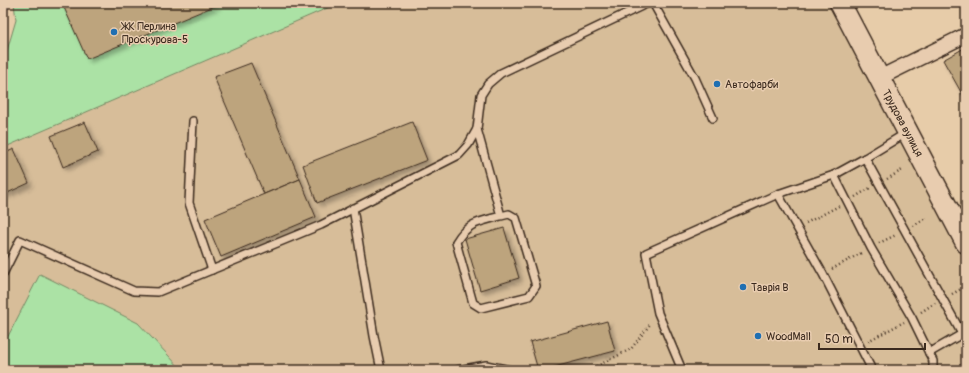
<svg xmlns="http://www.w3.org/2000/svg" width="969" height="373" font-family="Pangolin,sans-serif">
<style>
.built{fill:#d7bd99}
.green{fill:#abe2a5;stroke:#738662}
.building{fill:#bda47d;stroke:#3b2a1e;filter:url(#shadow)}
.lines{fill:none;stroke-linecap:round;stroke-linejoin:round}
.service-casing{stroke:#3b2a1e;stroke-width:10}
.minor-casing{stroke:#3b2a1e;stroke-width:17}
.secondary-casing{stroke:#3b2a1e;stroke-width:23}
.path{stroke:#3b2a1e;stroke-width:2.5;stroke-dasharray:1 3;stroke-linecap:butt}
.service{stroke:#e8ccaf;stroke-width:7}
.minor{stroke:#e8ccaf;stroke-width:14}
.secondary{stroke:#e8ccaf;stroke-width:20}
.poi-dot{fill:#1f6fb2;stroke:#e8ccaf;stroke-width:1.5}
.labels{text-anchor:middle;stroke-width:3;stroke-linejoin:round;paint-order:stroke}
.poi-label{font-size:11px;fill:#3b2a1e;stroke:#e8ccaf;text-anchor:start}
.street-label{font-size:11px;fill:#3b2a1e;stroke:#e8ccaf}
</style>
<defs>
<filter id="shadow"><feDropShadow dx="3.5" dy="3.5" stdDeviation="2" flood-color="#0004"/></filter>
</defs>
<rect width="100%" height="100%" fill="#e7cca9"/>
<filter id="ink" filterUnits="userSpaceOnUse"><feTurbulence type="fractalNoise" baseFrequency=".025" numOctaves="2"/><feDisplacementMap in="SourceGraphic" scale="8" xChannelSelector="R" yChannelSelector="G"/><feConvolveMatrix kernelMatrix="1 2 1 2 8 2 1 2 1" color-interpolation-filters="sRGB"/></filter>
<g filter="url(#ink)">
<!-- built -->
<path class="built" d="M 339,3 L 833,3 L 966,257 L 966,370 L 182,370 L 138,323 L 40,274 L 3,346 L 3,148 Z"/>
<!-- green -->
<g class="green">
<path d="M 14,3 L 339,3 L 3,148 L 3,64 L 16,20 Z"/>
<path d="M 40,274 L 138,323 L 182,370 L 3,370 L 3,346 Z"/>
</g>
<!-- building -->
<g class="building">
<path d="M 62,3 L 216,3 L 217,5 L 87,59 Z"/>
<path d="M 966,47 L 966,101 L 943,60 Z"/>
<path d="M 251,63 L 300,179 L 264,194 L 214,77 Z"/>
<path d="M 85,122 L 98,152 L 63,167 L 51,136 Z"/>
<path d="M 412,122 L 427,160 L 317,203 L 303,165 Z"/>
<path d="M 14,149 L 29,183 L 3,195 L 3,154 Z"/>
<path d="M 300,179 L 316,217 L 221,257 L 205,219 Z"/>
<path d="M 504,228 L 519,278 L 480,290 L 465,239 Z"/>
<path d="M 607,321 L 615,351 L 543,370 L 538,370 L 530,342 Z"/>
<path d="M 619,366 L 620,370 L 605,370 Z"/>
</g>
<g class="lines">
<defs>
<g id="service">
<path d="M 653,3 L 695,78 L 713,118"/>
<path d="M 193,121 L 189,203 L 212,270"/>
<path d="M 477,129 L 501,216 L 509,214 L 516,218 L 536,286 L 529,296 L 481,308 L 473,303 L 456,242 C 468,222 480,222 501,216"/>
<path d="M 865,158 L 906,133"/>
<path d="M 834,175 L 865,158 L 962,334 L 929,353"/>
<path d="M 778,194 L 834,175 L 871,248 L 912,318 L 933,361 L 933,370"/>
<path d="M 353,208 L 374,336 L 381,370"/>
<path d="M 3,274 L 20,240 L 134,291 L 158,292 L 321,225 L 459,155 L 468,145 L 477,129 L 481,95 L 488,84 L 501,73 L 648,3"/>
<path d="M 458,370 L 486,365 L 510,370"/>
<path d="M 682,370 L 658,313 L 646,253 L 778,194 L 823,274 L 872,370"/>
</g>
<path id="minor" d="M 879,78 L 966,35"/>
<path id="secondary" d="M 840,3 L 966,243"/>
</defs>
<!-- service casing -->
<use href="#service" class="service-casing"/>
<!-- minor casing -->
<use href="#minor" class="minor-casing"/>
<!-- secondary casing -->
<use href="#secondary" class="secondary-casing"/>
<!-- path -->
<g class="path">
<path d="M 887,179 L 904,169"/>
<path d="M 855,197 L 870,188"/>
<path d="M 806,223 L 839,206"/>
<path d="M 913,226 L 927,218"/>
<path d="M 879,243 L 896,235"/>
<path d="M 832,269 L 863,252"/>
<path d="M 952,294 L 963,288"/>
<path d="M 921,312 L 935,303"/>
<path d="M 868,341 L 904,322"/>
<path d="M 585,370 L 595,367 L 631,349 L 651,323"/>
</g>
<!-- service -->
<use href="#service" class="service"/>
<!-- minor -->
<use href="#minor" class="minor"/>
<!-- secondary -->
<use href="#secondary" class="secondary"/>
</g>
</g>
<!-- markers -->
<g class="poi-dot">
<circle cx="114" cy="32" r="4"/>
<circle cx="717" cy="84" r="4"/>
<circle cx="743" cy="287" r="4"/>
<circle cx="758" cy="336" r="4"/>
</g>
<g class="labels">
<!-- poi labels -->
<g class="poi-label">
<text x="122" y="30">ЖК Перлина<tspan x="122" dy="13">Проскурова-5</tspan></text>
<text x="725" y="88">Автофарби</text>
<text x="751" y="291">Таврія В</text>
<text x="766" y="340">WoodMall</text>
</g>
<!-- street labels -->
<g class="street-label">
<text transform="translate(903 123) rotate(62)" y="4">Трудова вулиця</text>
</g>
</g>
<!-- margin -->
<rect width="969" height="373" fill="none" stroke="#e8ccaf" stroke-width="16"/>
<rect x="8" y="8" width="953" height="357" fill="none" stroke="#3b2a1e" stroke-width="1.5" filter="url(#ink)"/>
<!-- scale -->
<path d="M819 343v6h106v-6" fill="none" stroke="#3b2a1e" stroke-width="2"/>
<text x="825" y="343" font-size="12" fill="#3b2a1e" stroke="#e8ccaf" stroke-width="3" paint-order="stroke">50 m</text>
</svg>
